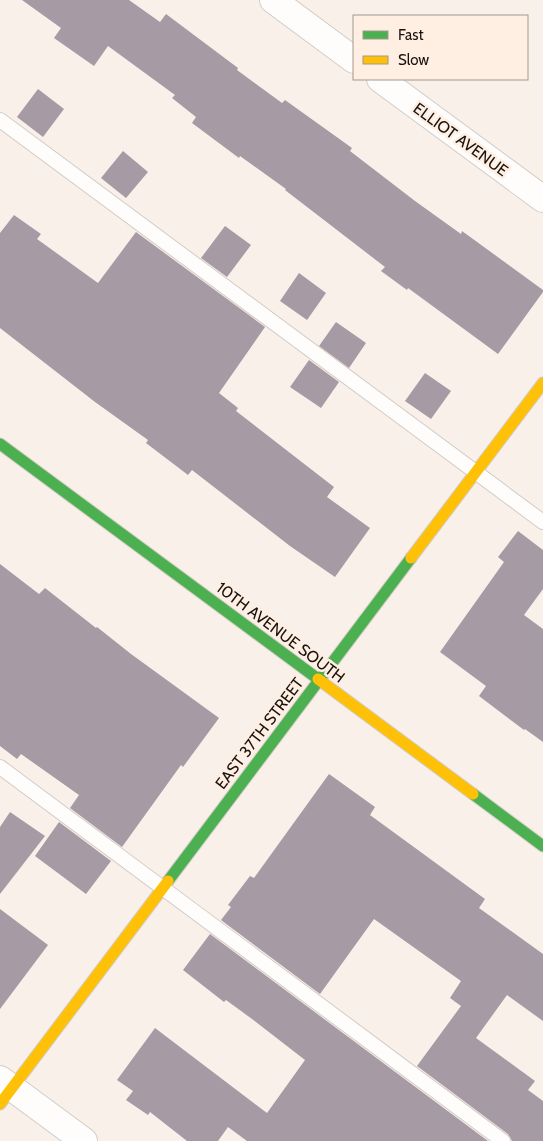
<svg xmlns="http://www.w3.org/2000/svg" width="543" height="1141" font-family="Cabin,sans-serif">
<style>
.building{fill:#a69aa4}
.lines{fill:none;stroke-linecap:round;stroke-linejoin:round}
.lane-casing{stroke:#d2ccc6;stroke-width:16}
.street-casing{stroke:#d2ccc6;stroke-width:28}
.fast-casing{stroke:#d2ccc6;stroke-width:13}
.slow-casing{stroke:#d2ccc6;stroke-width:13}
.lane{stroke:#fefdfc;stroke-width:14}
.street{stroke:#fefdfc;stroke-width:26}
.fast{stroke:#4caf50;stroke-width:11}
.slow{stroke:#ffc107;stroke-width:11}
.labels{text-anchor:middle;stroke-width:5;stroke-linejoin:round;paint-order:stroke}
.street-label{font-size:16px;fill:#18130e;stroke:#ffefe3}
</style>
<rect width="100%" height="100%" fill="#f9f0e9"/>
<!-- building -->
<g class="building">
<path d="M 22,0 L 129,0 L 160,22 L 166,14 L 238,68 L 237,70 L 282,103 L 285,100 L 352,148 L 350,151 L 415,201 L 461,234 L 462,231 L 543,290 L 543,292 L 498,354 L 408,288 L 407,290 L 381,271 L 385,267 L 285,190 L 286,189 L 240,156 L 239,158 L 192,123 L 196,117 L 172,98 L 175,95 L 108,46 L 94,66 L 54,38 L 61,28 Z"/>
<path d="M 38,89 L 64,109 L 43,137 L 17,117 Z"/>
<path d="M 123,151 L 148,172 L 126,198 L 101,178 Z"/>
<path d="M 14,215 L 41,234 L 37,239 L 98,283 L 136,232 L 265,327 L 219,393 L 238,408 L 236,411 L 334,487 L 327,497 L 370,528 L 335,577 L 290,546 L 192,470 L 188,475 L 146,443 L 148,440 L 95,402 L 0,328 L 0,233 Z"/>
<path d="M 225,226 L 251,245 L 227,277 L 201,258 Z"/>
<path d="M 299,273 L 326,293 L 307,320 L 280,301 Z"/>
<path d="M 336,322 L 366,343 L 349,368 L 319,346 Z"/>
<path d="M 309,360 L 339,382 L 321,408 L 290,387 Z"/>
<path d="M 425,373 L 451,391 L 431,419 L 405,401 Z"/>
<path d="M 518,531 L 543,550 L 543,589 L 524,615 L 543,629 L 543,742 L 525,729 L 524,730 L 479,696 L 486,686 L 440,652 L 504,562 L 498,557 Z"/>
<path d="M 0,564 L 39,594 L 45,588 L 96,628 L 97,627 L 131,654 L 219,718 L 183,767 L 181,765 L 122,847 L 70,808 L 79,795 L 21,754 L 17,759 L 0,746 Z"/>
<path d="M 329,774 L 375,807 L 370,815 L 485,899 L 479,908 L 543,954 L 543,1021 L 507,995 L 476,1038 L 535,1081 L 528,1090 L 543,1101 L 543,1141 L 512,1141 L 508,1134 L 417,1066 L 461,1006 L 450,998 L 461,981 L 374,919 L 320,994 L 221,920 L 231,907 L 228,905 L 250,876 L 254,878 Z"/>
<path d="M 10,812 L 45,836 L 0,894 L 0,827 Z"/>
<path d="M 59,822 L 111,861 L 86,894 L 35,856 Z"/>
<path d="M 0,909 L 48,945 L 0,1009 Z"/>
<path d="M 210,934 L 488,1141 L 247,1141 L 228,1127 L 218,1141 L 187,1141 L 150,1112 L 148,1115 L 126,1100 L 133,1091 L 117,1080 L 155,1028 L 267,1113 L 305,1060 L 252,1019 L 226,1000 L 224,1002 L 183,970 Z"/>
</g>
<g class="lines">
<defs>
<g id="lane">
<path d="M 0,120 L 543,522"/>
<path d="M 0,767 L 503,1141"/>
</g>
<g id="street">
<path d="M 273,0 L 354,60"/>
<path d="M 380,79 L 543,199"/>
<path d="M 0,1079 L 84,1141"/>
</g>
<g id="fast">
<path d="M 0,444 L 318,679"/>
<path d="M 473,794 L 543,846"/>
<path d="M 168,881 L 411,558"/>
</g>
<g id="slow">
<path d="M 411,558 L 543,383"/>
<path d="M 318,679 L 473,794"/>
<path d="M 0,1104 L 168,881"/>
</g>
</defs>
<!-- lane casing -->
<use href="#lane" class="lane-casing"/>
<!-- street casing -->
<use href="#street" class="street-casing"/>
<!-- fast casing -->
<use href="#fast" class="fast-casing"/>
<!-- slow casing -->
<use href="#slow" class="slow-casing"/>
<!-- lane -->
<use href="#lane" class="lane"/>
<!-- street -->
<use href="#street" class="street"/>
<!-- fast -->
<use href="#fast" class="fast"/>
<!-- slow -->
<use href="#slow" class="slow"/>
</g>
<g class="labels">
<!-- street labels -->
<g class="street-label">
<text transform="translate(461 139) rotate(36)" y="6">ELLIOT AVENUE</text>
<text transform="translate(281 632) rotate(37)" y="6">10TH AVENUE SOUTH</text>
<text transform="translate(259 733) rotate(-53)" y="6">EAST 37TH STREET</text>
</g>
</g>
<!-- legend -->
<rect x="353" y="15" width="175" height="65" fill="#ffefe3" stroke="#a3978e"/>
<rect x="363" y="31" width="25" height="8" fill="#4caf50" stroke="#a3978e"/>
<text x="398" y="40" font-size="15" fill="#18130e">Fast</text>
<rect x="363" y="56" width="25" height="8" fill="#ffc107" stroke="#a3978e"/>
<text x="398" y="65" font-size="15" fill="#18130e">Slow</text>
</svg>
